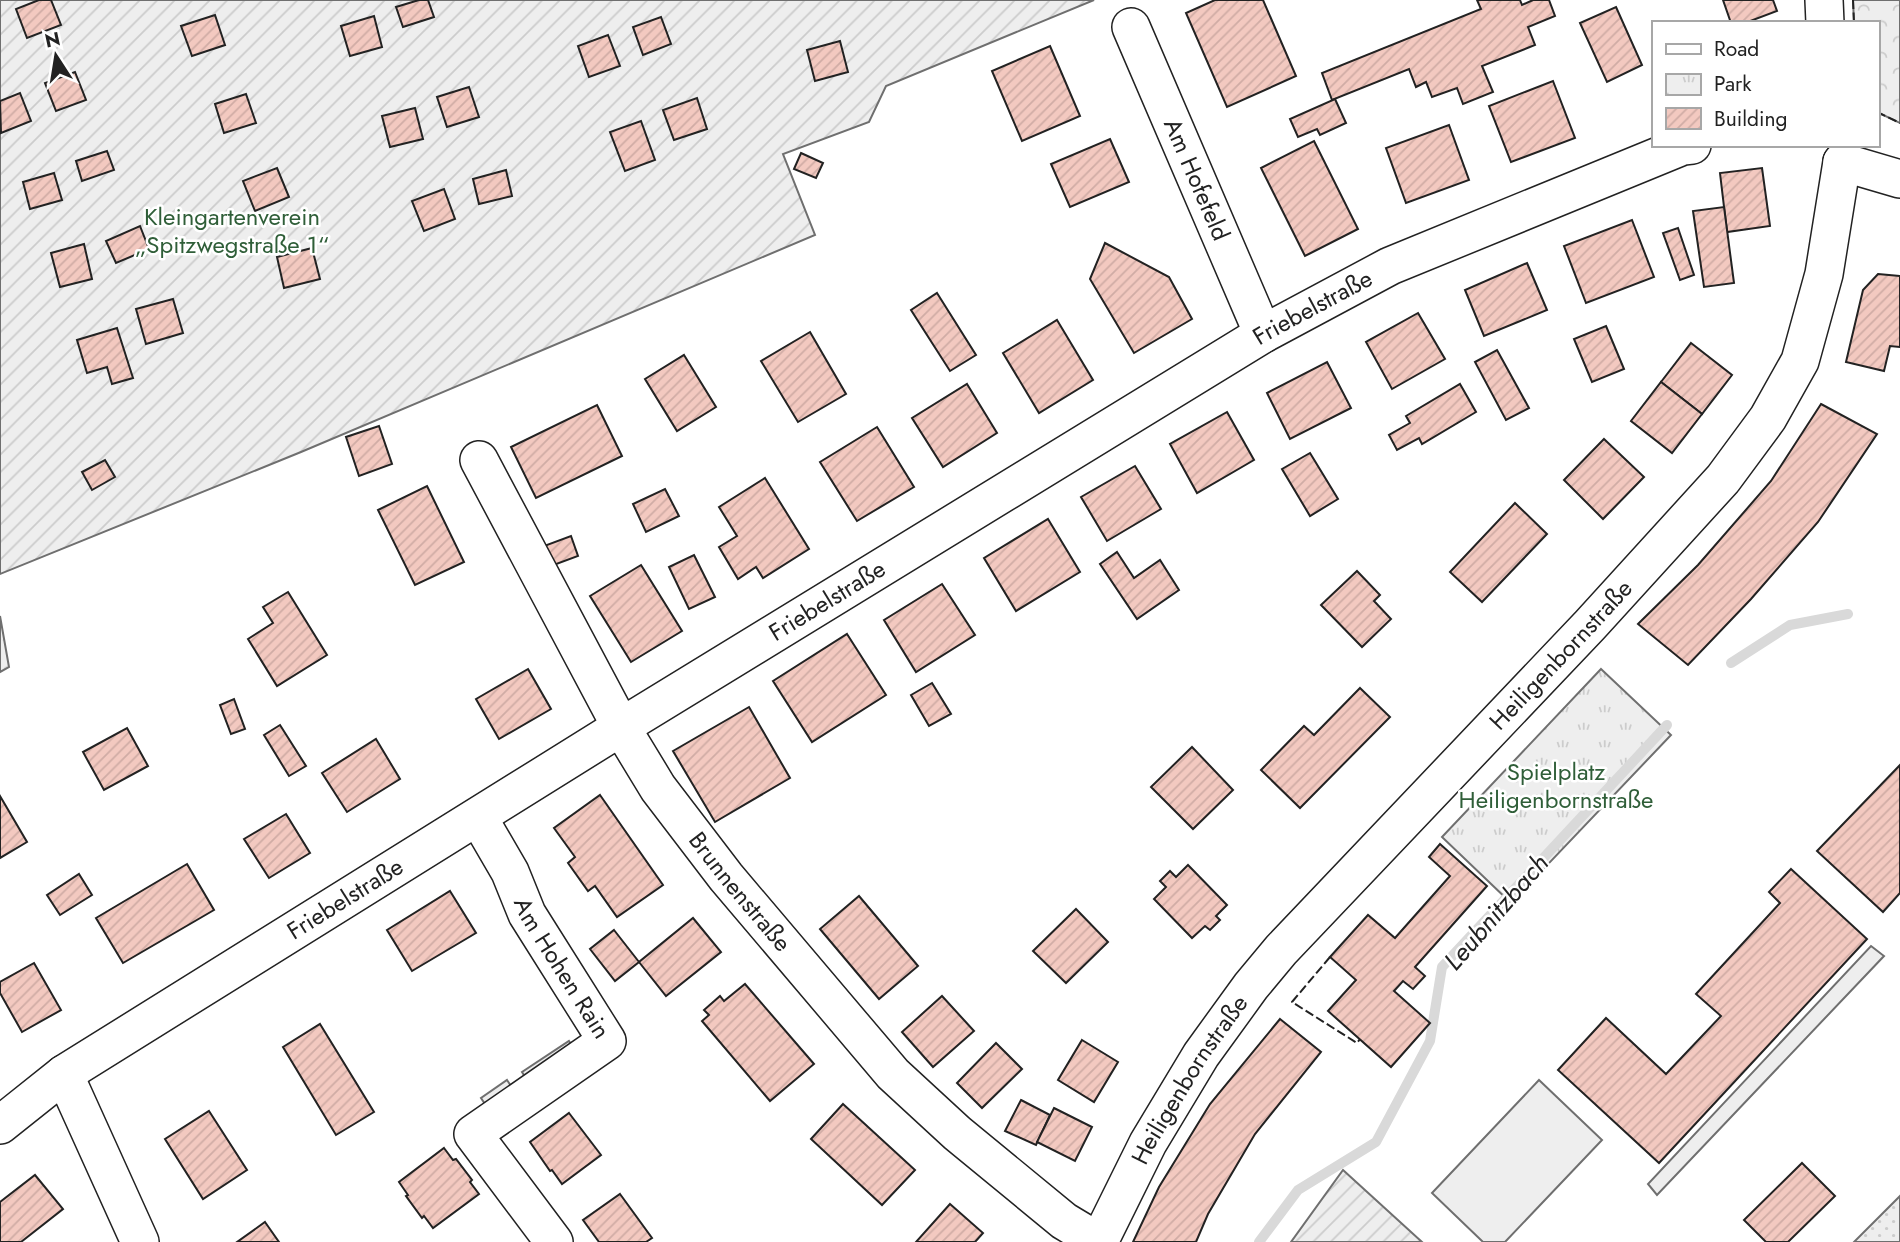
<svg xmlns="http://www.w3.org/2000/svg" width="1900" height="1242" font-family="Jost,sans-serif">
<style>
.grass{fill:url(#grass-dots);stroke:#6f6f6f;stroke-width:2}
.forest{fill:url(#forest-crowns);stroke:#6f6f6f;stroke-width:2}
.park{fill:url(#park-tufts);stroke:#6f6f6f;stroke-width:2}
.garden{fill:url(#garden-furrows);stroke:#6f6f6f;stroke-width:2}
.pitch{fill:#eee;stroke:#6f6f6f;stroke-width:2}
.parking{fill:#ededed;stroke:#6f6f6f;stroke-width:2}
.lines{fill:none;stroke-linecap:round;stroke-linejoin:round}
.stream{stroke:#d9d9d9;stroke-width:10}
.building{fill:url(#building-hatch);stroke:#222;stroke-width:2}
.minor-casing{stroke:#222;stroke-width:40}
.minor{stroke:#fff;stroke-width:37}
.fence{stroke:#222;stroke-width:2;stroke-dasharray:9 3.5;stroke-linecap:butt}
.labels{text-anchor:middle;stroke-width:5;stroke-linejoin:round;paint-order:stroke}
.street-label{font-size:24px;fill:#222;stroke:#fff}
.park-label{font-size:24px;fill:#2f5e38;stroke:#fff}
.water-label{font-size:26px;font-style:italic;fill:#222;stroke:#fff}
</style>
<defs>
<pattern id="grass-dots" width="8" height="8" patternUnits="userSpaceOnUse" patternTransform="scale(1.75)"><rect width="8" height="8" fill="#eee"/><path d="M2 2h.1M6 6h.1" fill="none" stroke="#ccc" stroke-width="1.8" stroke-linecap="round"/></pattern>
<pattern id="forest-crowns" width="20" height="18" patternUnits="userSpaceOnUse" patternTransform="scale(1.75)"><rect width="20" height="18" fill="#eee"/><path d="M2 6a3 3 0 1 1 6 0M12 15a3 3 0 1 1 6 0" fill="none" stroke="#ccc"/></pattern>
<pattern id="park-tufts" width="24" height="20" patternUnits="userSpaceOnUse" patternTransform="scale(1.75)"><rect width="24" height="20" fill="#eee"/><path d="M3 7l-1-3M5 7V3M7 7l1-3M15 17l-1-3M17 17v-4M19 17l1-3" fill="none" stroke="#ccc"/></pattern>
<pattern id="garden-furrows" width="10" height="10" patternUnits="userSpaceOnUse" patternTransform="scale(1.75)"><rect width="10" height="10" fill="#eee"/><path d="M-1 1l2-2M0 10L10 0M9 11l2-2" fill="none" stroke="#ccc"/></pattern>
<pattern id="building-hatch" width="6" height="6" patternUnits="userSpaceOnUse" patternTransform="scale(1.75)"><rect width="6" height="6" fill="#f3c9c0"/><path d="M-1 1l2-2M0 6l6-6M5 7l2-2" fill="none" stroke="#d0aca5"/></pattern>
</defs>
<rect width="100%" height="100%" fill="#fff"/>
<!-- grass -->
<path class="grass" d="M 1900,1196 L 1900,1242 L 1854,1242 Z"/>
<!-- forest -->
<g class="forest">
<path d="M 1853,0 L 1900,0 L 1900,123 L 1877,112 L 1877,23 L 1854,23 Z"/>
<path d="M 0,616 L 9,667 L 0,672 Z"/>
</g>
<!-- park -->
<path class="park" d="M 1601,669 L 1671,735 L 1511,903 L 1442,837 Z"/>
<!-- garden -->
<g class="garden">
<path d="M 0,0 L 1094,0 L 886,86 L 869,122 L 783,154 L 815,235 L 301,452 L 0,574 Z"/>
<path d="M 1343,1170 L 1422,1242 L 1291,1242 Z"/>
</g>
<!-- pitch -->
<g class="pitch">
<path d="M 1871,946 L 1884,956 L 1657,1195 L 1648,1184 Z"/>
<path d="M 1539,1080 L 1602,1140 L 1505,1242 L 1483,1242 L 1432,1193 Z"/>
</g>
<!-- parking -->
<g class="parking">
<path d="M 569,1041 L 581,1059 L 534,1091 L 522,1072 Z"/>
<path d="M 507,1080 L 521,1101 L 495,1119 L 481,1098 Z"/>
</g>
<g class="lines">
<!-- stream -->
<g class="stream">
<path d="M 1731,663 L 1790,625 L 1848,614"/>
<path d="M 1259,1242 L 1298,1190 L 1376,1142 L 1430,1041 L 1442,967 L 1667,725"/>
</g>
</g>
<!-- building -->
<g class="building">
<path d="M 39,0 L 51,0 L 61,25 L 27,38 L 16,9 Z"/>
<path d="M 419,0 L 428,0 L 434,17 L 403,27 L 396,7 Z"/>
<path d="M 1215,0 L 1263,0 L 1296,76 L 1227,107 L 1186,13 Z"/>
<path d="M 1477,0 L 1520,0 L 1522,5 L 1533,0 L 1549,0 L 1555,16 L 1528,27 L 1535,45 L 1482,66 L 1493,92 L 1463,104 L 1457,88 L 1432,97 L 1426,82 L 1416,87 L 1409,69 L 1332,100 L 1322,73 L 1481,9 Z"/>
<path d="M 1723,0 L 1773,0 L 1777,11 L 1745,23 L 1731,23 Z"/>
<path d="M 1616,7 L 1642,65 L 1607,82 L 1580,23 Z"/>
<path d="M 215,15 L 225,45 L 192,56 L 181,26 Z"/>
<path d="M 374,16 L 382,47 L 350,56 L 341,26 Z"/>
<path d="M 661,17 L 671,44 L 643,55 L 633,27 Z"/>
<path d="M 608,35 L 620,66 L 589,77 L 578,46 Z"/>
<path d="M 840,41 L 848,72 L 815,81 L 807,50 Z"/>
<path d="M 1050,46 L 1080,116 L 1022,141 L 992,71 Z"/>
<path d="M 75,72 L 86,100 L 56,111 L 45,83 Z"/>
<path d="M 1553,81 L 1575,138 L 1511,162 L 1489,106 Z"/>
<path d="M 469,87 L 479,117 L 447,127 L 437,97 Z"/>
<path d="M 20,93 L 31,121 L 1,133 L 0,101 Z"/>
<path d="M 246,94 L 256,123 L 224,133 L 215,104 Z"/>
<path d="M 697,98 L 707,129 L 674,140 L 663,110 Z"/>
<path d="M 1335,99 L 1346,123 L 1320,135 L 1317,129 L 1298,137 L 1290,119 Z"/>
<path d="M 415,108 L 423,139 L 390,147 L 382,116 Z"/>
<path d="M 641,121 L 655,160 L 625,171 L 610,132 Z"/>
<path d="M 1449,125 L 1469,180 L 1406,203 L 1386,148 Z"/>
<path d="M 1110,139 L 1129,182 L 1070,207 L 1051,164 Z"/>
<path d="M 1314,141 L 1358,229 L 1305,256 L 1261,168 Z"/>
<path d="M 107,151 L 114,170 L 82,181 L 76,161 Z"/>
<path d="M 801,153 L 823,163 L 816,178 L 794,169 Z"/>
<path d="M 277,168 L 289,197 L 255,211 L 243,181 Z"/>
<path d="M 1762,168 L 1770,226 L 1727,232 L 1720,173 Z"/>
<path d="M 506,170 L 512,196 L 479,204 L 473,179 Z"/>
<path d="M 54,173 L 62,200 L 30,209 L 23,182 Z"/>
<path d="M 444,189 L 455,219 L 424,231 L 412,201 Z"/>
<path d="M 1724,207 L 1734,283 L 1704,287 L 1693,211 Z"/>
<path d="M 1632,220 L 1654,277 L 1586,303 L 1564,246 Z"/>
<path d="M 140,226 L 149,249 L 116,263 L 106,241 Z"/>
<path d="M 1678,228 L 1694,275 L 1680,280 L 1663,233 Z"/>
<path d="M 1105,243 L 1169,277 L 1192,319 L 1134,353 L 1090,279 Z"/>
<path d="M 84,244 L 92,279 L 60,287 L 51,253 Z"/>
<path d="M 312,248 L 320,279 L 284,288 L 277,257 Z"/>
<path d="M 1527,263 L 1547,310 L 1484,336 L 1465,290 Z"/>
<path d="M 1878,274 L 1900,276 L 1900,347 L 1890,346 L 1884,371 L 1846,362 L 1863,290 Z"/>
<path d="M 937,293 L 976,355 L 950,371 L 911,310 Z"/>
<path d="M 173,299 L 183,333 L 146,344 L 136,309 Z"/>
<path d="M 1418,313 L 1445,359 L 1392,389 L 1366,342 Z"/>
<path d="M 1057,320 L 1093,380 L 1039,413 L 1003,353 Z"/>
<path d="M 1606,326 L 1624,369 L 1592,382 L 1574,339 Z"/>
<path d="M 117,328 L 133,378 L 112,384 L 107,367 L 87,373 L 77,340 Z"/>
<path d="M 810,332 L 846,394 L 798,422 L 761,361 Z"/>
<path d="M 1691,343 L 1732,375 L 1702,414 L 1661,382 Z"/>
<path d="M 1497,350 L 1529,408 L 1506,420 L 1475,362 Z"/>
<path d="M 684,355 L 716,407 L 677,431 L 645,379 Z"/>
<path d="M 1327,362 L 1351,408 L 1290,439 L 1267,393 Z"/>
<path d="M 1661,382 L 1702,414 L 1672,453 L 1631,421 Z"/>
<path d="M 967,384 L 997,433 L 943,467 L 912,418 Z"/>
<path d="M 1460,384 L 1476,412 L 1422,444 L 1419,438 L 1397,450 L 1389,435 L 1410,423 L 1406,416 Z"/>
<path d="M 1821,404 L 1877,434 L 1818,522 L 1751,599 L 1688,665 L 1638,624 L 1698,565 L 1771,481 Z"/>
<path d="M 597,405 L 622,456 L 536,498 L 511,447 Z"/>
<path d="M 1227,412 L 1254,460 L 1197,493 L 1170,444 Z"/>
<path d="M 379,426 L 392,464 L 359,476 L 346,437 Z"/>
<path d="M 877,427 L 914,487 L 857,521 L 820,462 Z"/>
<path d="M 1604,439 L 1644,477 L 1603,519 L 1564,480 Z"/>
<path d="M 1310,453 L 1338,499 L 1310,516 L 1282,469 Z"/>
<path d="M 105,460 L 115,477 L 92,490 L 82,472 Z"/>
<path d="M 1135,466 L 1161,509 L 1107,541 L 1081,497 Z"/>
<path d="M 765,478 L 809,549 L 763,578 L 756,567 L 738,579 L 719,547 L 737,536 L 719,507 Z"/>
<path d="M 427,486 L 464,562 L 415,585 L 378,510 Z"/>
<path d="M 665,489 L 679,516 L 646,532 L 633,504 Z"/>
<path d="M 1515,503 L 1547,534 L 1482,602 L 1450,572 Z"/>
<path d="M 1048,519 L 1080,572 L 1016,611 L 984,558 Z"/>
<path d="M 571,536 L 578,556 L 551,566 L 544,546 Z"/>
<path d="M 1117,552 L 1134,578 L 1160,560 L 1179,590 L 1137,619 L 1100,564 Z"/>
<path d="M 694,555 L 715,597 L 689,609 L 669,567 Z"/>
<path d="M 641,565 L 682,631 L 631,662 L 590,596 Z"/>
<path d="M 1357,571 L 1380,595 L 1374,601 L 1391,619 L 1362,647 L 1321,605 Z"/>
<path d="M 942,584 L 975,635 L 916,672 L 884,620 Z"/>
<path d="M 288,592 L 327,655 L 277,686 L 248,639 L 273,623 L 263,607 Z"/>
<path d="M 847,634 L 886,695 L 812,742 L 773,681 Z"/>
<path d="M 528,669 L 551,709 L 499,739 L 476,699 Z"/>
<path d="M 932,683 L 951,714 L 929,726 L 911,695 Z"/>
<path d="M 1360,688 L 1390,717 L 1300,808 L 1261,770 L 1304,726 L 1314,735 Z"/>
<path d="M 234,699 L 245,729 L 231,734 L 220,705 Z"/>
<path d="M 749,707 L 790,778 L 715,822 L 673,751 Z"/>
<path d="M 280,725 L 306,766 L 289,776 L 264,735 Z"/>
<path d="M 127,728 L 148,766 L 104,790 L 83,752 Z"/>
<path d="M 376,739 L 400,779 L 347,812 L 322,773 Z"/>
<path d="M 1192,747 L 1233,790 L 1193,829 L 1151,787 Z"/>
<path d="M 1900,765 L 1900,893 L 1883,912 L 1817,851 Z"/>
<path d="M 600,795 L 663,885 L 617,917 L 595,886 L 588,891 L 568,863 L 575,857 L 554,828 Z"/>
<path d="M 0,796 L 27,842 L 0,858 Z"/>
<path d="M 286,814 L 310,853 L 269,878 L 244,839 Z"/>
<path d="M 1440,844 L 1487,886 L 1415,967 L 1425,976 L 1413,989 L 1403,981 L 1394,991 L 1430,1023 L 1391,1067 L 1328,1011 L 1356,980 L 1330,957 L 1368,915 L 1395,938 L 1450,876 L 1429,857 Z"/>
<path d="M 187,864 L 214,910 L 123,963 L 96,918 Z"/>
<path d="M 1188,865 L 1227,905 L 1216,916 L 1220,920 L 1210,930 L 1205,926 L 1192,938 L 1154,899 L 1166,887 L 1160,881 L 1170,871 L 1176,877 Z"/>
<path d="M 1791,869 L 1867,939 L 1659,1163 L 1558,1070 L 1606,1018 L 1666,1074 L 1721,1016 L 1696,994 L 1780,903 L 1769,892 Z"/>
<path d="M 79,874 L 92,895 L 60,915 L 47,895 Z"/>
<path d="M 450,891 L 476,933 L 412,971 L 387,930 Z"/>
<path d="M 859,896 L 918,966 L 879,999 L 820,929 Z"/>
<path d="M 1076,909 L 1108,942 L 1066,983 L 1033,951 Z"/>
<path d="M 693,918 L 721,952 L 666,996 L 639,962 Z"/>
<path d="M 614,930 L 639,962 L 615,981 L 590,949 Z"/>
<path d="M 34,963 L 61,1010 L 22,1032 L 0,993 L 0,982 Z"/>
<path d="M 745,984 L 814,1064 L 770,1101 L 702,1021 L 709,1015 L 704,1010 L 720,996 L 724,1001 Z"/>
<path d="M 942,996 L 974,1031 L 933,1067 L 902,1032 Z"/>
<path d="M 1280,1019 L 1321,1052 L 1255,1134 L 1208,1214 L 1196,1242 L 1133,1242 L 1159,1187 L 1210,1104 Z"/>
<path d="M 320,1024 L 374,1112 L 336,1135 L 283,1047 Z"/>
<path d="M 1082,1040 L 1118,1062 L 1094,1102 L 1058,1080 Z"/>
<path d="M 996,1043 L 1022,1069 L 982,1108 L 957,1083 Z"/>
<path d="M 1021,1100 L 1050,1115 L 1036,1145 L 1005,1131 Z"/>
<path d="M 843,1104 L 915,1170 L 882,1205 L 811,1139 Z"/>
<path d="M 1054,1108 L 1092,1127 L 1075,1161 L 1037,1142 Z"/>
<path d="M 209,1111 L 247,1170 L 203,1199 L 165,1139 Z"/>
<path d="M 569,1113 L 601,1155 L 562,1184 L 552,1170 L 550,1171 L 530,1142 Z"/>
<path d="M 444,1148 L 453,1160 L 456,1159 L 472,1180 L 470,1182 L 479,1194 L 433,1228 L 424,1216 L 422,1218 L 406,1196 L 408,1195 L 399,1182 Z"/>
<path d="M 1802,1163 L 1835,1196 L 1788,1242 L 1766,1242 L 1744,1220 Z"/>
<path d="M 35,1175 L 63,1209 L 21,1242 L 0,1242 L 0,1202 Z"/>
<path d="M 620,1194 L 652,1238 L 646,1242 L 599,1242 L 583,1220 Z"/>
<path d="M 950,1204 L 983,1233 L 975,1242 L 916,1242 Z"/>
<path d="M 265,1222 L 279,1242 L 237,1242 Z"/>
</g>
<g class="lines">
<defs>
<g id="minor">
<path d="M 1824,0 L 1825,23"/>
<path id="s1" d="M 1131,27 L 1263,334"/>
<path d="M 1842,162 L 1900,179"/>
<path id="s2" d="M 479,460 L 621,727 L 658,788 L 726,877 L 893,1074 L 957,1133 L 1064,1221 L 1099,1242"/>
<path id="s3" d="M 478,817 L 510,872 L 527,914 L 607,1041 L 473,1134 L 554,1242"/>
<path d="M 64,1074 L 140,1242"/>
<path id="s4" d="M 0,1125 L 64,1074 L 621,727 L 1263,334 L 1390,266 L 1683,146 L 1692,145"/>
<path id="s5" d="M 1099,1242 L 1148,1143 L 1201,1055 L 1251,986 L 1281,950 L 1590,625 L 1723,479 L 1768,418 L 1800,361 L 1824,274 L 1842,162"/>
</g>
</defs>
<!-- minor casing -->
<use href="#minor" class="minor-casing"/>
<!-- minor -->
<use href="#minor" class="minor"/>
<!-- fence -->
<g class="fence">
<path d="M 1853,0 L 1854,23"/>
<path d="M 1877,112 L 1900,123"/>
<path d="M 1330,957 L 1292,1002 L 1357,1043 L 1360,1039"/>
</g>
</g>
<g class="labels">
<!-- street labels -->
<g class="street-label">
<text dy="8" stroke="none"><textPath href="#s1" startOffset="166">Am Hofefeld</textPath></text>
<text dy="8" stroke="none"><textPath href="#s4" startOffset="1547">Friebelstraße</textPath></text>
<text dy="8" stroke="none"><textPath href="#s4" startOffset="980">Friebelstraße</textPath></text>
<text dy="8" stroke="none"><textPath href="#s5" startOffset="752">Heiligenbornstraße</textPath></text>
<text dy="8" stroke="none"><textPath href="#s2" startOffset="506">Brunnenstraße</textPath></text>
<text dy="8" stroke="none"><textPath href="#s4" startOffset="413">Friebelstraße</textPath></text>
<text dy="8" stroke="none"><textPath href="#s3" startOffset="173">Am Hohen Rain</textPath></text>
<text dy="8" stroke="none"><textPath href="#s5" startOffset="186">Heiligenbornstraße</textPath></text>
</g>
<!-- park labels -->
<g class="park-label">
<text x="232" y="225">Kleingartenverein<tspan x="232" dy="28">„Spitzwegstraße 1“</tspan></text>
<text x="1556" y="780">Spielplatz<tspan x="1556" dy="28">Heiligenbornstraße</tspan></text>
</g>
<!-- water labels -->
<g class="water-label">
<text transform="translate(1496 912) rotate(-49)" y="9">Leubnitzbach</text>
</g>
</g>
<!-- legend -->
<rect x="1652" y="21" width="228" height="126" fill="#ffffff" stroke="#a7a7a7" stroke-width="2"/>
<rect x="1666" y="44" width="35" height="10" fill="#ffffff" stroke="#a7a7a7" stroke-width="2"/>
<text x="1714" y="56" font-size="21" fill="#222222">Road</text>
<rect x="1666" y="74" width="35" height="21" fill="url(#park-tufts)" stroke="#a7a7a7" stroke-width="2"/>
<text x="1714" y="91" font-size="21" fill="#222222">Park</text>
<rect x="1666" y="108" width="35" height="21" fill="url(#building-hatch)" stroke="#a7a7a7" stroke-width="2"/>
<text x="1714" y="126" font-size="21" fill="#222222">Building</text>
<!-- north arrow -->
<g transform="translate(56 56) rotate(348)" stroke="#ffffff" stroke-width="5" paint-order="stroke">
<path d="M0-5L12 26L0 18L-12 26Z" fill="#222222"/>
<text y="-10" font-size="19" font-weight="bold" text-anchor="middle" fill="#222222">N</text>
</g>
</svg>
